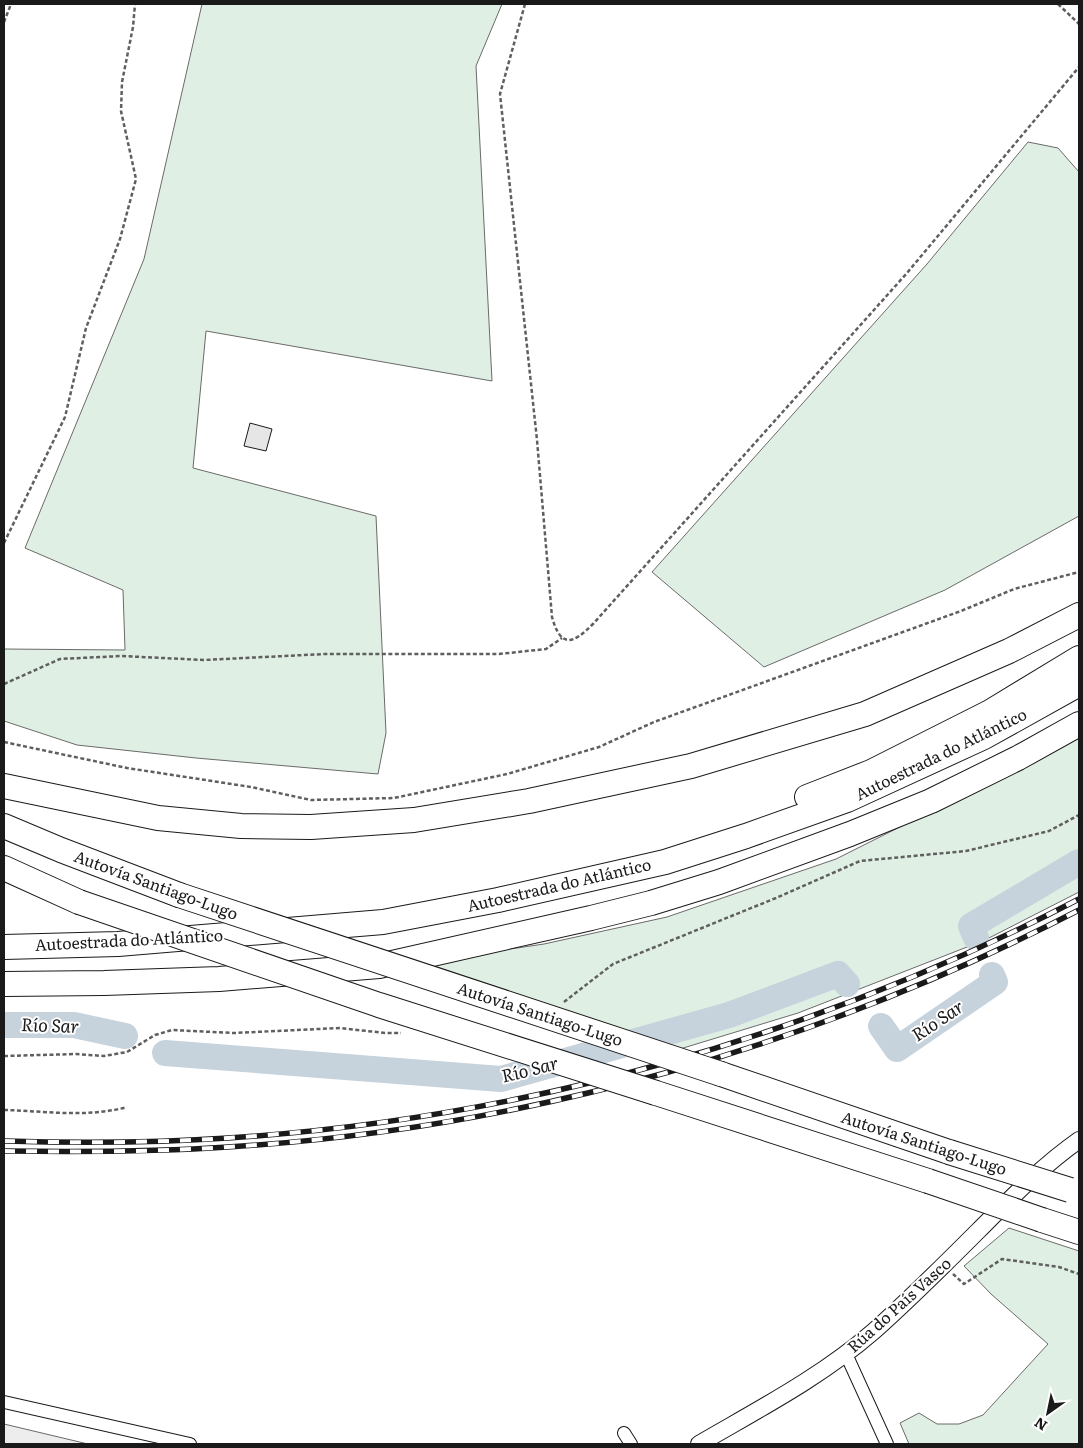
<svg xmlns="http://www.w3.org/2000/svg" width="1083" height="1448" font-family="Literata,serif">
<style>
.green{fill:#e0efe3;stroke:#6a6a6a}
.parking{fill:#ededed;stroke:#6a6a6a}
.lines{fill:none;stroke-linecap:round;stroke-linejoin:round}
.river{stroke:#c6d2dc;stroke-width:26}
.building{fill:#e6e6e6;stroke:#1a1a1a}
.minor-casing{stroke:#1a1a1a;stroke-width:14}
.tertiary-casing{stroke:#1a1a1a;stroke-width:18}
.motorway-casing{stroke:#1a1a1a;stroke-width:26}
.path{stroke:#5f5f5f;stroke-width:2.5;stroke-dasharray:4 2.5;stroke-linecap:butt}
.minor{stroke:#fff;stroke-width:12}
.tertiary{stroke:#fff;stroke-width:16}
.motorway{stroke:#fff;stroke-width:24}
.rail-casing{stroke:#1a1a1a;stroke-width:5.5}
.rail{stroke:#fff;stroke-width:4;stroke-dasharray:11;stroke-linecap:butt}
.motorway-bridge-casing{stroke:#1a1a1a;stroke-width:26;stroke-linecap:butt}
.motorway-bridge{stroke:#fff;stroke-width:24}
.labels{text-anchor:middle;stroke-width:4;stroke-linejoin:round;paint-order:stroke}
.street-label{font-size:16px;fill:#1a1a1a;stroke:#fff}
.water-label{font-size:18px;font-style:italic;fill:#1a1a1a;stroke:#fff}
</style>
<rect width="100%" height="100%" fill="#fff"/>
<!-- green -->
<g class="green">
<path d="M 202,4 L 502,4 L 476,66 L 492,381 L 206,331 L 193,468 L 376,516 L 386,733 L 378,774 L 196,758 L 77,745 L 4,721 L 4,649 L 125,650 L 123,590 L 25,548 L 144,259 Z"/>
<path d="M 1028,142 L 1058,148 L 1079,172 L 1079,516 L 945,590 L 764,667 L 652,572 L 927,264 Z"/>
<path d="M 1079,737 L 1079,892 L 985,940 L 798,1013 L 680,1049 L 422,962 L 544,944 L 667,917 L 836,859 Z"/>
<path d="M 1009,1228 L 1079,1251 L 1079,1444 L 909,1444 L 900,1423 L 919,1413 L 937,1424 L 959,1424 L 983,1415 L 1048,1344 L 991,1294 L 964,1266 Z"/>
</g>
<!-- parking -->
<path class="parking" d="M 4,1424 L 88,1444 L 4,1444 Z"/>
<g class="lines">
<!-- river -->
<g class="river">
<path d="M 976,938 L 971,926 L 1079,862"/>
<path d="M 4,1025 L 74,1025 L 125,1036"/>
<path d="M 881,1026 L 897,1049 L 995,982 L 992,975"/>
<path d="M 165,1053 L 501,1079 L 729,1015 L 838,974 L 847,984"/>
</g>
</g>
<!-- building -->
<path class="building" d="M 250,423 L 272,429 L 266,451 L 244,446 Z"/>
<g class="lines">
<defs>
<g id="minor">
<path d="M 846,1354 L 887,1444"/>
<path d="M 4,1402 L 190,1444"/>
<path d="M 624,1433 L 631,1444"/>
</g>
<path id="tertiary" d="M 699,1444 C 759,1409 821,1377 874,1331 C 910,1299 944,1265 978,1231 C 1010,1199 1042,1166 1079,1140"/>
<g id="motorway">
<path d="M 4,786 L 158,818 L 241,826 L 311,827 L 414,820 L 529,801 L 691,766 L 865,714 L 1009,651 L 1079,615"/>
<path d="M 807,797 L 871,772 L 990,712 L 1079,658"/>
<path d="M 4,826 L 61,850 L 179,895"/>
<path d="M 4,868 L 79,902"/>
<path d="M 4,947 L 118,944 L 383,922 L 498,900 L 665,862 L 746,836 L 847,800 L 984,737 L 1079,684"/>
<path d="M 4,984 L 104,983 L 219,979 L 379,966 L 591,918 L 651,903 L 719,882 L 850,834 L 931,801 L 1018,758 L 1079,724"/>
<path d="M 721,1074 L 949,1152"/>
<path d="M 656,1093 L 928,1181"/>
<path d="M 1042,1220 L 1079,1232"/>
</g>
</defs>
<!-- minor casing -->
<use href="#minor" class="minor-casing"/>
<!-- tertiary casing -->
<use href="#tertiary" class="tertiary-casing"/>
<!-- motorway casing -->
<use href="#motorway" class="motorway-casing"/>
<!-- path -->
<g class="path">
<path d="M 525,4 L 500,94 L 537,440 L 552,617 C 561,649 573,644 593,624 L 907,273 L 1079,67"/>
<path d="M 1058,4 L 1079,24"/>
<path d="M 4,22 L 11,4"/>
<path d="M 4,543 L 65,417 L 86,328 L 120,239 L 136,179 L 121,111 L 122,82 L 133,27 L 135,4"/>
<path d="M 4,684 L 60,659 L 121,656 L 204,660 L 325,654 L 499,654 L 546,649 L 562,638"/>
<path d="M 4,742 L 127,768 L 251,787 L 311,800 L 394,798 L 507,774 L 599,747 L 654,722 L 961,611 L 1014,589 L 1079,572"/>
<path d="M 564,1002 L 613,964 L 776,898 L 860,861 L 966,851 L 1049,831 L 1079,815"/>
<path d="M 4,1056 L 76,1054 L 104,1056 L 127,1052 L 155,1035 L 172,1030 L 234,1033 L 340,1028 L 385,1033 L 401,1033"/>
<path d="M 4,1110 C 45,1111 87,1118 127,1107"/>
<path d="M 953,1274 L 964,1284 L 1002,1259 L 1059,1267 L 1079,1274"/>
</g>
<!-- minor -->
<use href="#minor" class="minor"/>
<!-- tertiary -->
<use href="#tertiary" class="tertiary"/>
<!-- motorway -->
<use href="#motorway" class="motorway"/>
<defs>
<g id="rail">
<path d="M 4,1141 C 78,1143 153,1143 228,1138 C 524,1119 816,1036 1079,899"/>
<path d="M 4,1151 C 79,1152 153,1152 228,1147 C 524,1129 816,1046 1079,910"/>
</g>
</defs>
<!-- rail casing -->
<use href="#rail" class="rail-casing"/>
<!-- rail -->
<use href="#rail" class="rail"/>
<defs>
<g id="motorway-bridge">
<path d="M 179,895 L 721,1074"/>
<path d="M 79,902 L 379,1005 L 656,1093"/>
<path d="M 949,1152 L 1070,1190"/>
<path d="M 928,1181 L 1042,1220"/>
</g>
</defs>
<!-- motorway-bridge casing -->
<use href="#motorway-bridge" class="motorway-bridge-casing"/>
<!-- motorway-bridge -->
<use href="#motorway-bridge" class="motorway-bridge"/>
</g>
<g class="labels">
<!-- street labels -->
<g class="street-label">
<text transform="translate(941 754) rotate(-26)" y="6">Autoestrada do Atlántico</text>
<text transform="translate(156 885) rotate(20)" y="6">Autovía Santiago-Lugo</text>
<text transform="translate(559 885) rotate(-13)" y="6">Autoestrada do Atlántico</text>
<text transform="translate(129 940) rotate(-3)" y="6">Autoestrada do Atlántico</text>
<text transform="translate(540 1014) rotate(18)" y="6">Autovía Santiago-Lugo</text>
<text transform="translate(924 1143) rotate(18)" y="6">Autovía Santiago-Lugo</text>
<text transform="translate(899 1305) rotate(-42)" y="6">Rúa do País Vasco</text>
</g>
<!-- water labels -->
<g class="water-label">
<text transform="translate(938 1021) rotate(-34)" y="6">Río Sar</text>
<text transform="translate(50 1026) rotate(2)" y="6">Río Sar</text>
<text transform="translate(530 1070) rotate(-14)" y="6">Río Sar</text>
</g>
</g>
<!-- border -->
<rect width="1083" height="1448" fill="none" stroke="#1a1a1a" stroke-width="10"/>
<!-- north arrow -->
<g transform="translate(1048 1413) rotate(213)" stroke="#ffffff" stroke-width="4" paint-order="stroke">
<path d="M0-4L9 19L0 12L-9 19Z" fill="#1a1a1a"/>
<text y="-8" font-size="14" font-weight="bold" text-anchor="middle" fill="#1a1a1a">N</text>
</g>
</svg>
